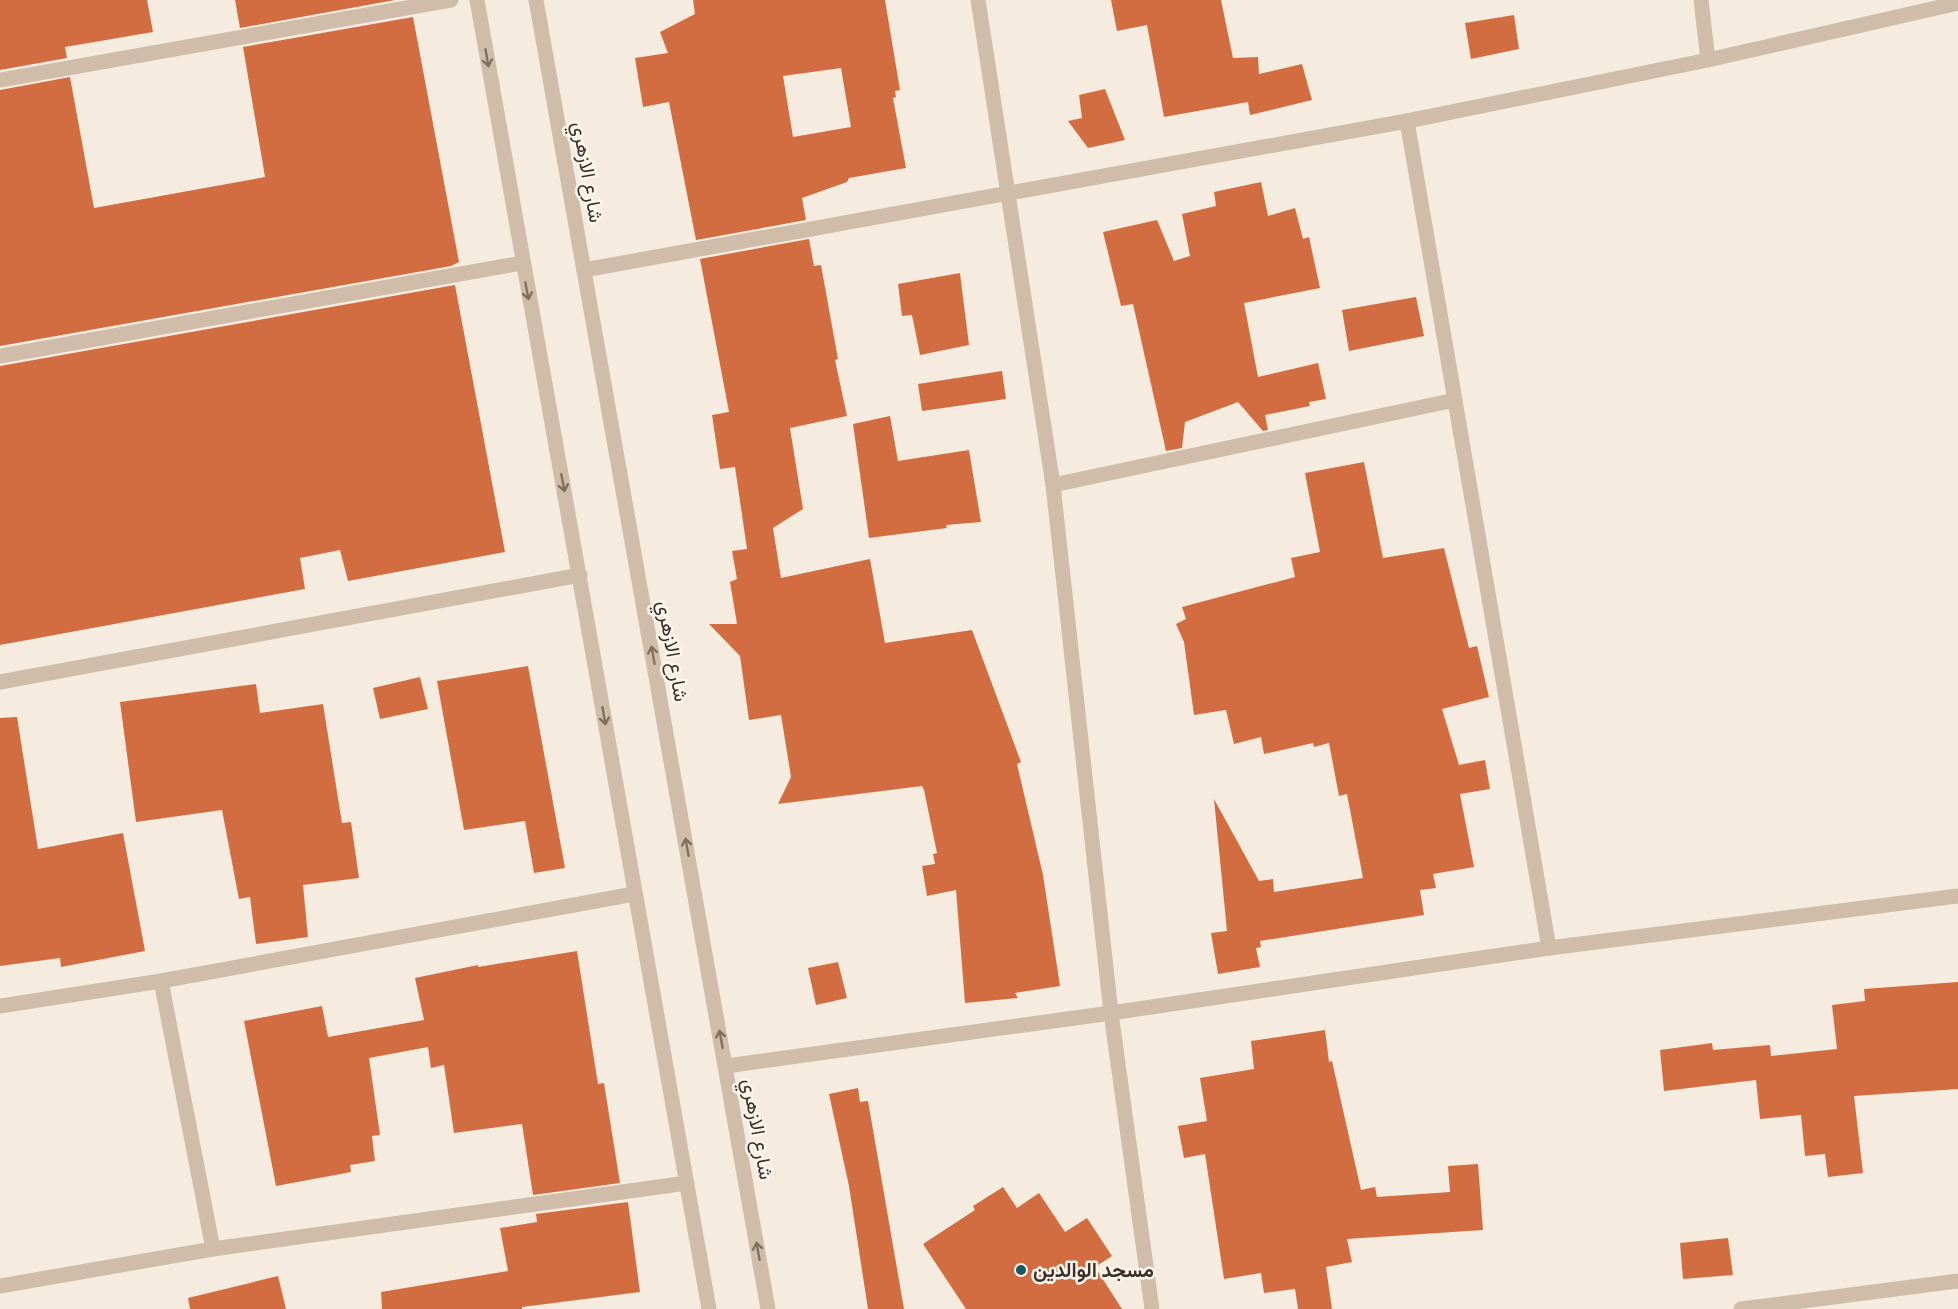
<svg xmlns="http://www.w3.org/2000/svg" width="1958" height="1309" font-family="'Public Sans',Vazirmatn,sans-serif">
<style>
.building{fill:#d16d41;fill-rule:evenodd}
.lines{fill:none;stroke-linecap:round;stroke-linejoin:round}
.minor{stroke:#cfbda9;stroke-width:15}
.tertiary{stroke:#cfbda9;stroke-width:15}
.oneway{stroke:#7e7063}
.poi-dot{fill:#1a5962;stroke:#fcf6ed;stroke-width:2}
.labels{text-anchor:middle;stroke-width:5;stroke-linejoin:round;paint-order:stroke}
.street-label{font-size:20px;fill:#3c312a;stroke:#fcf6ed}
.poi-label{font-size:20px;font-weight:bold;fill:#3c312a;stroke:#fcf6ed;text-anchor:start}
</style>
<rect width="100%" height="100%" fill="#f5ecdf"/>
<!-- building -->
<g class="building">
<path d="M 0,0 L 147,0 L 153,32 L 65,47 L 67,58 L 0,70 Z"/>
<path d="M 235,0 L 395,0 L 240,28 Z"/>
<path d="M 693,0 L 885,0 L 900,90 L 895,91 L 896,97 L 893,98 L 906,168 L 849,178 L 847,182 L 802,198 L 806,220 L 696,240 L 669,102 L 643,107 L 635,58 L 668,53 L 660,32 L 695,14 ZM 841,68 L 851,127 L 793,137 L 783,76 Z"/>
<path d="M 1111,0 L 1221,0 L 1233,58 L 1258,57 L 1259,74 L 1302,64 L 1312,100 L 1250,115 L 1248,102 L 1164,117 L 1147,25 L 1117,31 Z"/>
<path d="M 1514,15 L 1519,49 L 1471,59 L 1465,23 Z"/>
<path d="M 413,17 L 459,262 L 451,266 L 0,346 L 0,90 L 70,77 L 94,208 L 265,177 L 243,47 Z"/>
<path d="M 1105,89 L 1125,140 L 1088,148 L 1068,121 L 1082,118 L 1079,95 Z"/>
<path d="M 1261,182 L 1268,216 L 1295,208 L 1303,239 L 1309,237 L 1320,288 L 1244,303 L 1258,377 L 1318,363 L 1326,399 L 1309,402 L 1310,406 L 1265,415 L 1268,430 L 1263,431 L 1238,402 L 1185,422 L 1182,448 L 1166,451 L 1133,304 L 1121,306 L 1103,232 L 1157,220 L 1174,261 L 1190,256 L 1182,214 L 1216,206 L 1214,192 Z"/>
<path d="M 809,239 L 814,266 L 821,265 L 838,359 L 835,360 L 847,416 L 790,428 L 803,509 L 773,528 L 781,578 L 870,559 L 885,643 L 972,630 L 1021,762 L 1017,764 L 1043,875 L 1060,986 L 1015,993 L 1018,998 L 965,1003 L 956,890 L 927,896 L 922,866 L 935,864 L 933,854 L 937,853 L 924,790 L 922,786 L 778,804 L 791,777 L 781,715 L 749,720 L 740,656 L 709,624 L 737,624 L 730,582 L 737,579 L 732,551 L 747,549 L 735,467 L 720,469 L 712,415 L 729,412 L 700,259 Z"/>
<path d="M 960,273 L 969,345 L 920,355 L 912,315 L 902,316 L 898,284 Z"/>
<path d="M 455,285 L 505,552 L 348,581 L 340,550 L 300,558 L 305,589 L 0,645 L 0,366 Z"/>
<path d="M 1416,297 L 1424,336 L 1349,351 L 1342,310 Z"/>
<path d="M 1002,371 L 1006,399 L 922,411 L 918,384 Z"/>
<path d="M 890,416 L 898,461 L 969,450 L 981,522 L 946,525 L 947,528 L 869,538 L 853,424 Z"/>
<path d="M 1364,462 L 1383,558 L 1444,548 L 1469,648 L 1477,646 L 1489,697 L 1442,709 L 1459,765 L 1485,760 L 1490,789 L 1460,794 L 1474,867 L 1433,874 L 1436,888 L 1420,890 L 1424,915 L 1260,941 L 1261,947 L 1256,948 L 1260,967 L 1218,974 L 1211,933 L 1227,931 L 1214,799 L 1259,881 L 1273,879 L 1274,892 L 1363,878 L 1347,794 L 1339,796 L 1329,743 L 1314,747 L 1313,743 L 1264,754 L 1261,737 L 1234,744 L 1226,710 L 1194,715 L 1184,642 L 1176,624 L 1186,619 L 1182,607 L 1295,577 L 1291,558 L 1320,552 L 1305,473 Z"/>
<path d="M 528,666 L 565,868 L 534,873 L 525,821 L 464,830 L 437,681 Z"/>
<path d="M 420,677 L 428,709 L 380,719 L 373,688 Z"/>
<path d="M 256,684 L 260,713 L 323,704 L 342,823 L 351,822 L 359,878 L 303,885 L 308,937 L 256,944 L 250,897 L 239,899 L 222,810 L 136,822 L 120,702 Z"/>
<path d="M 17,717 L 38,849 L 123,833 L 145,951 L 61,967 L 60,958 L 0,966 L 0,718 Z"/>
<path d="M 577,951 L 598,1084 L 604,1083 L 620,1183 L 533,1195 L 522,1124 L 454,1133 L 444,1065 L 431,1068 L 428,1047 L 369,1058 L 380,1135 L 372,1136 L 375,1161 L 350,1165 L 351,1172 L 276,1186 L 244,1021 L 322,1006 L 328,1037 L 424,1020 L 415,978 L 478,965 L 478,967 Z"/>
<path d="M 838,962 L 847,998 L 816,1005 L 808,968 Z"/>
<path d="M 1958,982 L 1958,1089 L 1854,1096 L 1863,1173 L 1828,1177 L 1825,1154 L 1805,1156 L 1801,1115 L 1760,1119 L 1756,1080 L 1664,1091 L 1660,1050 L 1712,1043 L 1713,1050 L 1770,1045 L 1771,1056 L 1837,1049 L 1832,1005 L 1865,1001 L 1864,989 Z"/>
<path d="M 1325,1030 L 1329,1062 L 1332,1061 L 1361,1190 L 1375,1187 L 1377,1197 L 1450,1192 L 1448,1166 L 1478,1164 L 1483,1230 L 1347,1239 L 1352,1262 L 1326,1267 L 1332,1309 L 1298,1309 L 1295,1289 L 1264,1293 L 1261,1273 L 1224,1279 L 1205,1154 L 1184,1158 L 1178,1126 L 1207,1121 L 1200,1078 L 1254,1069 L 1251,1041 Z"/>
<path d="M 858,1088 L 860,1102 L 868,1101 L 904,1309 L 868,1309 L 849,1186 L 829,1094 Z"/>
<path d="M 1003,1187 L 1017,1208 L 1039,1193 L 1065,1232 L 1087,1218 L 1112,1256 L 1095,1267 L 1122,1309 L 966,1309 L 923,1244 L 975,1210 L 973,1206 Z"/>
<path d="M 628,1202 L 640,1292 L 522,1307 L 522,1309 L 382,1309 L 381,1292 L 508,1271 L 500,1228 L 537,1222 L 536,1214 Z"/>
<path d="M 1728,1238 L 1733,1275 L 1683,1279 L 1680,1243 Z"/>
<path d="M 278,1276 L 286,1309 L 190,1309 L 188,1298 Z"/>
</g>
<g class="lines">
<!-- minor -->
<g class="minor">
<path d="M 978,0 L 1053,485 L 1111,1013 L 1152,1309"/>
<path d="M 1701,0 L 1708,60"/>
<path d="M 0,80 L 451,0"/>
<path d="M 1407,121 L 1549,948"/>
<path d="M 584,270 L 1407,121 L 1708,60 L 1958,3"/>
<path d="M 0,356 L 522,263"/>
<path d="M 1053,485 L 1455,400"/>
<path d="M 0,682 L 580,575"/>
<path d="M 161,981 L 213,1249"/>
<path d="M 0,1006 L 161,981 L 634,894"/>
<path d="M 726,1066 L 1111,1013 L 1549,948 L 1958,896"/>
<path d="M 0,1286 L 213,1249 L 687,1183"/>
<path d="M 1741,1309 L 1958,1281"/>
</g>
<!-- tertiary -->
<g class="tertiary">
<path d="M 477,0 C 551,437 635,872 709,1309"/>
<path d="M 536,0 L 768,1309"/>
</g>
</g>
<!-- one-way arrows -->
<defs><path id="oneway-shaft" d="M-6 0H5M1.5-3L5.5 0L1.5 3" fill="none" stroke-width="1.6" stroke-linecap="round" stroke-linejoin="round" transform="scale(1.5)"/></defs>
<g class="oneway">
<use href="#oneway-shaft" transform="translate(487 58) rotate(80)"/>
<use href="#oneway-shaft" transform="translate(527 291) rotate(79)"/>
<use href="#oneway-shaft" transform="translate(563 483) rotate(79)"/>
<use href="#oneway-shaft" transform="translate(653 655) rotate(-100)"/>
<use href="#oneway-shaft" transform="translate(604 716) rotate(80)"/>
<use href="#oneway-shaft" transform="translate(687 847) rotate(-100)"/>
<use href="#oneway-shaft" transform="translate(721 1039) rotate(-100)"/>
<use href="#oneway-shaft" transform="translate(758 1251) rotate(-100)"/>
</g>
<!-- markers -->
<circle class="poi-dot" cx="1021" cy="1270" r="6"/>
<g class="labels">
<!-- street labels -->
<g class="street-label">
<text transform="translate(588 172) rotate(80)" y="7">شارع الازهري</text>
<text transform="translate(673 651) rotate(80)" y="7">شارع الازهري</text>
<text transform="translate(758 1129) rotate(80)" y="7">شارع الازهري</text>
</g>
<!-- poi labels -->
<g class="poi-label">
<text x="1033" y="1277">مسجد الوالدين</text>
</g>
</g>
</svg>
